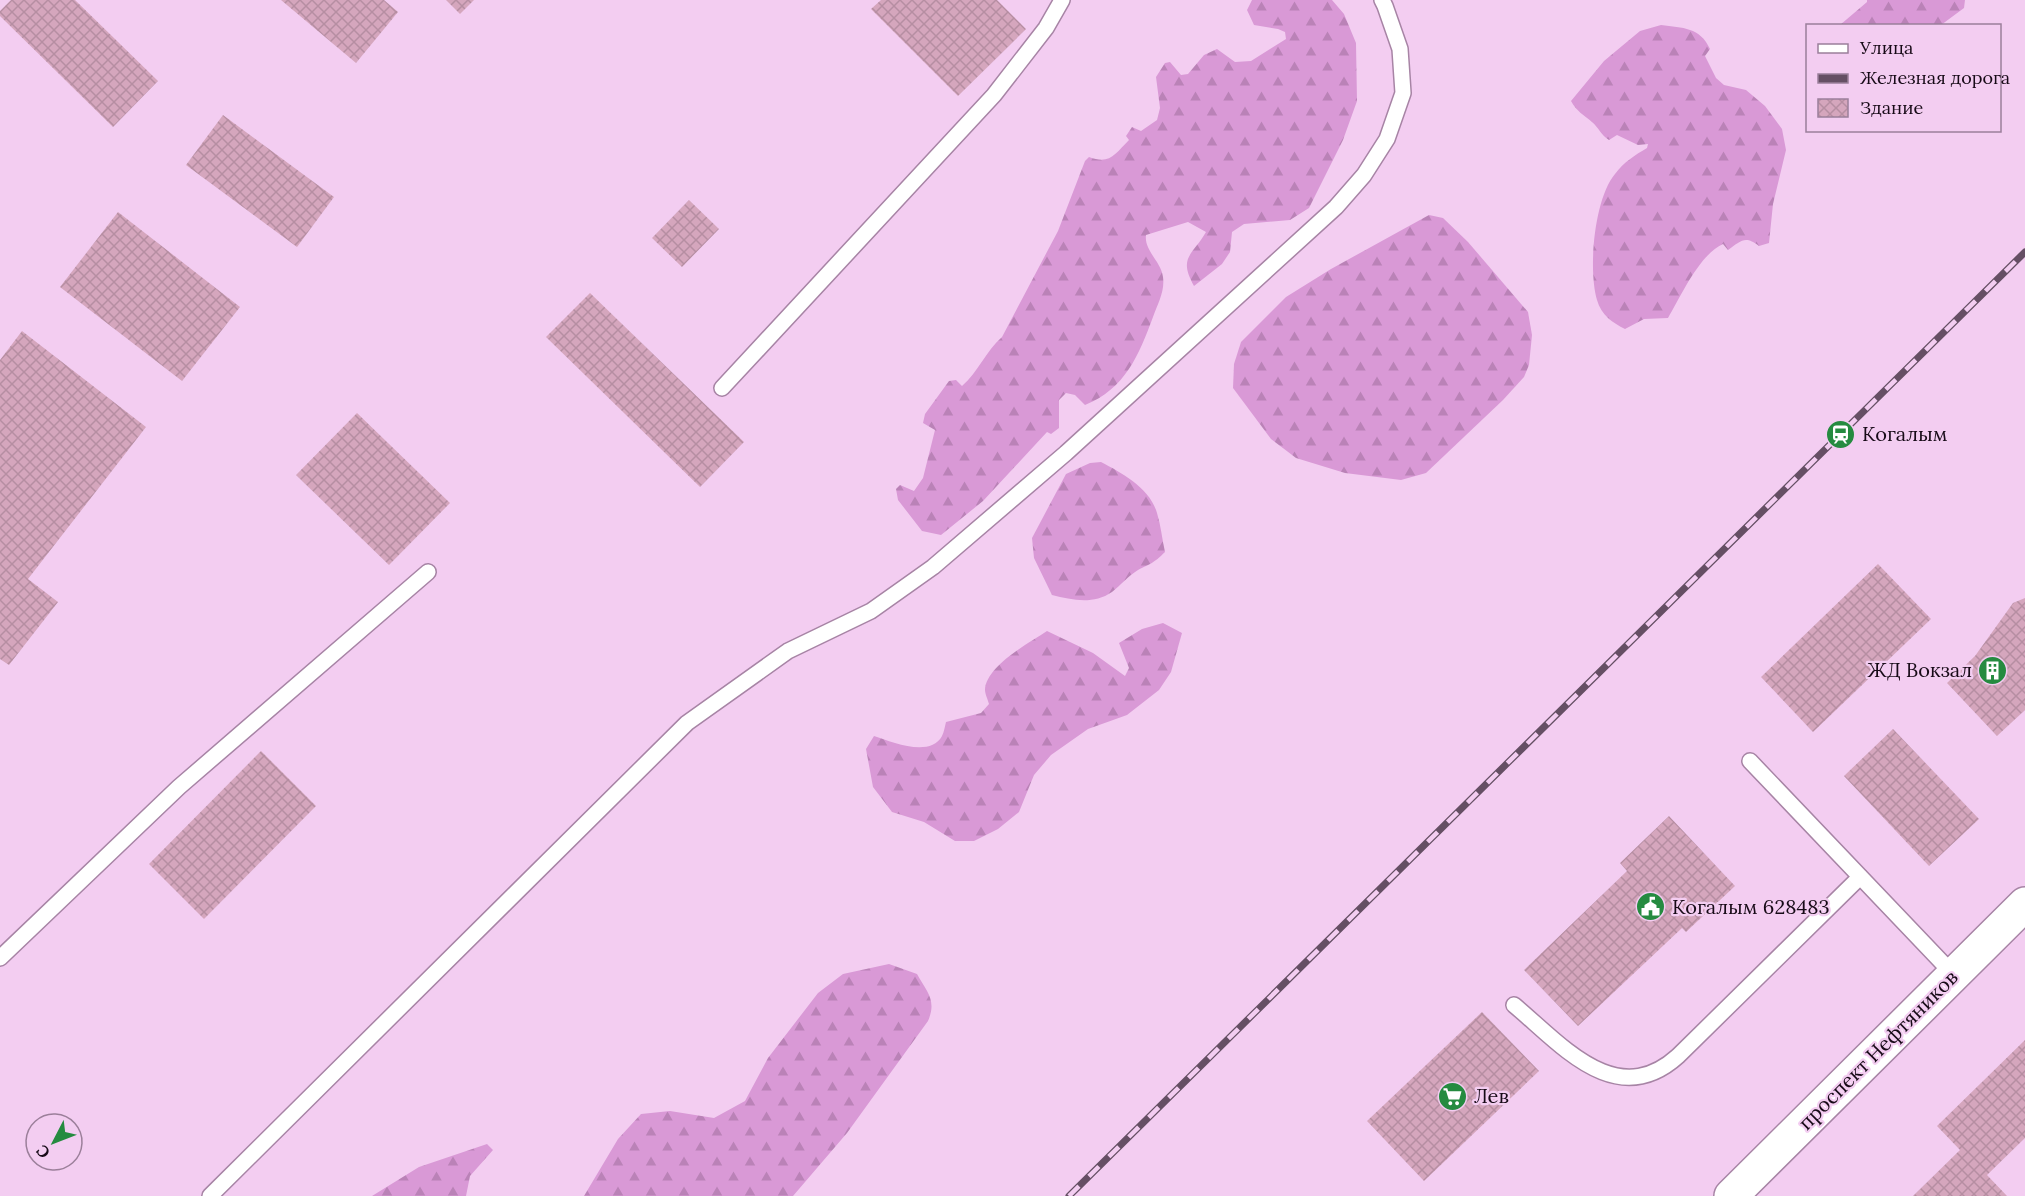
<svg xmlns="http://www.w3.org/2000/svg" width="2025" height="1196" font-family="Lora,serif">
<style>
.forest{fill:url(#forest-firs)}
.building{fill:url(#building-cross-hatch)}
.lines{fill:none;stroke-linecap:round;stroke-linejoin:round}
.lane-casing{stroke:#a784a5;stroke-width:18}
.secondary-casing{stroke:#a784a5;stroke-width:36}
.lane{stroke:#fff;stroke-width:15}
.secondary{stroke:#fff;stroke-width:33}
.rail-casing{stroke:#654f64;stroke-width:7}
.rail{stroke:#f3cdf1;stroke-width:4.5;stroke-dasharray:14;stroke-linecap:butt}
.labels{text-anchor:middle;stroke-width:4.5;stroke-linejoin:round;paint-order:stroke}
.poi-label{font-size:20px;fill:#170a17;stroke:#f3cdf1;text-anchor:start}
.street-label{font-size:20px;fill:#170a17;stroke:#f3cdf1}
</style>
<defs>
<pattern id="forest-firs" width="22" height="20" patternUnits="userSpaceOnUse" patternTransform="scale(1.5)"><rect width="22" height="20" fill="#d999d6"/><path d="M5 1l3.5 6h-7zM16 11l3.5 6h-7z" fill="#ba82b7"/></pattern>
<pattern id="building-cross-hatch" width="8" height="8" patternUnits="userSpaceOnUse" patternTransform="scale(1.5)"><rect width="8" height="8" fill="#d5a6bd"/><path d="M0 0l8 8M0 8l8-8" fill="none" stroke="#b68ea2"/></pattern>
</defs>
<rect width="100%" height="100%" fill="#f3cdf1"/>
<!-- forest -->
<g class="forest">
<path d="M 1252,0 L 1332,0 L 1344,14 L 1356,43 L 1357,101 L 1343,140 L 1309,208 L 1290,220 L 1244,224 L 1232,232 L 1230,252 L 1222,264 L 1194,286 C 1178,257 1192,256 1206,232 L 1188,222 L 1146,235 C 1144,251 1161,261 1163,277 C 1165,291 1158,303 1153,317 C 1139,355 1125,389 1085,405 L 1075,395 L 1066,393 L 1059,400 L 1059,428 L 1051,434 L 1047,432 L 983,501 L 941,535 L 922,531 L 898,500 L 896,489 L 900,485 L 914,491 L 923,478 L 935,430 L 923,423 L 925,414 L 949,381 L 956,380 L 962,386 C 978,372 986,351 1002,337 L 1058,231 L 1085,161 L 1089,157 C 1110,165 1115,154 1129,140 L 1126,136 L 1132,127 L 1141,131 L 1157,120 L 1160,108 L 1156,77 L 1165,63 L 1170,62 L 1181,75 L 1188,74 L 1204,55 L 1217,49 L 1235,62 L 1251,61 L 1286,39 L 1285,32 L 1278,29 L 1254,25 L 1247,10 Z"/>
<path d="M 1867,0 L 1965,0 L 1964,8 L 1941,25 L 1840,25 L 1867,2 Z"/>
<path d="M 1661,25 C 1683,28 1700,27 1710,49 L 1705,56 L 1716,78 L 1724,85 L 1746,90 L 1765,106 L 1782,129 L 1786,150 L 1773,204 L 1769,243 L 1759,246 C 1745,235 1741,241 1728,250 L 1723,244 C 1699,255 1681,296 1668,318 L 1644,319 L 1625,329 C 1613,323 1601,315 1597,300 C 1588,270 1594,199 1615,174 C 1624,162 1635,155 1647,148 L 1648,144 L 1638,145 L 1617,135 L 1609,140 C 1601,135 1599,128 1592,122 C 1583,114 1577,112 1571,101 L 1604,61 L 1640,31 Z"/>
<path d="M 1429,215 L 1443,218 L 1468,242 L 1528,312 L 1532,335 L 1529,365 L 1524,377 L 1503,400 L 1426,473 L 1401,480 L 1345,473 L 1296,458 L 1271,439 L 1233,388 L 1234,364 L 1241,342 L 1286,297 L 1331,269 Z"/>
<path d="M 1101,462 C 1122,473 1150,488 1157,513 C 1161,526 1162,539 1165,552 C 1153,564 1151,563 1138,570 C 1128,576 1121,585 1112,592 C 1093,605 1072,600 1052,595 L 1034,558 L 1032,538 L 1066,474 L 1090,463 Z"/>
<path d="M 1163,623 L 1182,633 L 1171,672 L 1159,690 L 1127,715 L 1088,729 L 1051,755 L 1034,775 L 1019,812 L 998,829 L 974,841 L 955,841 L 924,822 L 892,812 L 873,787 L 866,749 L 874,736 C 892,742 930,758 942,736 C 944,732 945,726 946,722 L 981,713 L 989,704 C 988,700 985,694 985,690 C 986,666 1029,643 1047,631 L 1093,653 L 1125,676 L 1129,668 L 1119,643 L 1142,629 Z"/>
<path d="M 889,964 L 917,974 C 927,992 937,1000 928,1021 L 847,1133 L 793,1196 L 584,1196 L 618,1139 L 641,1114 L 670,1111 L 714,1118 L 745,1101 L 768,1058 L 818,993 L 843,974 Z"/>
<path d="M 487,1144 L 493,1150 L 470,1176 L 466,1196 L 372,1196 L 419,1167 Z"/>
</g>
<!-- building -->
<g class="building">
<path d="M 11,0 L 75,0 L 158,81 L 113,127 L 0,16 L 0,11 Z"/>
<path d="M 281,0 L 384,0 L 398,12 L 356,63 Z"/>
<path d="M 446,0 L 474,0 L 460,14 Z"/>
<path d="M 881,0 L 997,0 L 1026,29 L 958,96 L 871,9 Z"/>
<path d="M 223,115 L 334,197 L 297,247 L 186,165 Z"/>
<path d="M 689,200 L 719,229 L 682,267 L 652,238 Z"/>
<path d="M 118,212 L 240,307 L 182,381 L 60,287 Z"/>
<path d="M 590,293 L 744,442 L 700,487 L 546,337 Z"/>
<path d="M 22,331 L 146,427 L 28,579 L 58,602 L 9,665 L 0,659 L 0,360 Z"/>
<path d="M 357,413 L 450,503 L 389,565 L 296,475 Z"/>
<path d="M 1878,564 L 1931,619 L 1813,732 L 1761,677 Z"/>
<path d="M 2025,598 L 2025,710 L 1997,736 L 1947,683 L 1975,656 L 2013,603 Z"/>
<path d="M 1893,729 L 1979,819 L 1929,866 L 1844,776 Z"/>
<path d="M 261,751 L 316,806 L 204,919 L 149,864 Z"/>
<path d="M 1669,816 L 1735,886 L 1686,932 L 1682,928 L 1578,1026 L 1524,970 L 1627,871 L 1620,863 Z"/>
<path d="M 1482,1012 L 1539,1071 L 1424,1181 L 1367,1121 Z"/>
<path d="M 2025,1040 L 2025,1138 L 1987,1175 L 2007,1196 L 1913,1196 L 1960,1150 L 1937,1126 Z"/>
</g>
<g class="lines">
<defs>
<g id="lane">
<path d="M 722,388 L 994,95 L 1046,28 L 1062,0"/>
<path d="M 1750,761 L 1954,975"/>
<path d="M 0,958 L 179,787 L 428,572"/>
<path d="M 1514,1005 C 1561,1044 1616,1112 1678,1056 L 1860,877"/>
<path d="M 210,1196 L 687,723 L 788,651 L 871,611 L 933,567 L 1066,453 L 1336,207 L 1364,175 L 1387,139 L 1403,93 L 1400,49 L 1385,6 L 1382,0"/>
</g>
<path id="secondary" d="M 1731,1196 L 2025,904"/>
</defs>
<!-- lane casing -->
<use href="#lane" class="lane-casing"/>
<!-- secondary casing -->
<use href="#secondary" class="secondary-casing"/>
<!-- lane -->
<use href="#lane" class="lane"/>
<!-- secondary -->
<use href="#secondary" class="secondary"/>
<defs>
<path id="rail" d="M 1069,1196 L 2025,252"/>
</defs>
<!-- rail casing -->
<use href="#rail" class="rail-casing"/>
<!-- rail -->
<use href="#rail" class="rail"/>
</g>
<!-- icons -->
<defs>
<symbol id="station-disc" viewBox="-11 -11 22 22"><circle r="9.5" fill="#258b40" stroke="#f3cdf1"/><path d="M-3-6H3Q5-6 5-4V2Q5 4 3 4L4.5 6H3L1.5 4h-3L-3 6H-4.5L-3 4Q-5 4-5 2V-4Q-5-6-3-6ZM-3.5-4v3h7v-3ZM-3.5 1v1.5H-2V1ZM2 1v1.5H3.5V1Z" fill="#fff"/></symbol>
<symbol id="building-disc" viewBox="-11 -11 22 22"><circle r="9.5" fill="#258b40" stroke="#f3cdf1"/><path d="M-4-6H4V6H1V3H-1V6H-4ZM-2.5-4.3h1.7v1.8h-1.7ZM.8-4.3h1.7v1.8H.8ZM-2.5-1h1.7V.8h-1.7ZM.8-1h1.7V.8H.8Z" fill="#fff"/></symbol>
<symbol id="civic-disc" viewBox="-11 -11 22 22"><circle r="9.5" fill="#258b40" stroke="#f3cdf1"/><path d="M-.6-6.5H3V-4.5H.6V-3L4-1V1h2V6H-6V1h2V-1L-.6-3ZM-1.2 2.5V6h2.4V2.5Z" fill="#fff"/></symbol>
<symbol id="supermarket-disc" viewBox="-11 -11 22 22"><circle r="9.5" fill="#258b40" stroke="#f3cdf1"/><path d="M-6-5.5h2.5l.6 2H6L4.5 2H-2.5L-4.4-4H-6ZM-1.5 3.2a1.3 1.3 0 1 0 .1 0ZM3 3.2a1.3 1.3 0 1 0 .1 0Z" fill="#fff"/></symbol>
</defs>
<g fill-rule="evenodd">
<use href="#station-disc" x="1824" y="418" width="33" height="33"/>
<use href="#building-disc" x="1976" y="654" width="33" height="33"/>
<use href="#civic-disc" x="1634" y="890" width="33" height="33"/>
<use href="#supermarket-disc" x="1436" y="1080" width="33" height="33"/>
</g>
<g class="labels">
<!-- poi labels -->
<g class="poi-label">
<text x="1862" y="441">Когалым</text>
<text x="1972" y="677" text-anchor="end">ЖД Вокзал</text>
<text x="1672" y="914">Когалым 628483</text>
<text x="1474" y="1103">Лев</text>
</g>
<!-- street labels -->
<g class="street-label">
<text transform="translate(1878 1050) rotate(-45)" y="7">проспект Нефтяников</text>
</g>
</g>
<!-- legend -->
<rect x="1806" y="24" width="195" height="108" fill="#f3cdf1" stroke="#9b7f9a" stroke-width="1.5"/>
<rect x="1818" y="44" width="30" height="9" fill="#ffffff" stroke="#9b7f9a" stroke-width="1.5"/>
<text x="1860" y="54" font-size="18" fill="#170a17">Улица</text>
<rect x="1818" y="74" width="30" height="9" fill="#654f64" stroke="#9b7f9a" stroke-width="1.5"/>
<text x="1860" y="84" font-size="18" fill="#170a17">Железная дорога</text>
<rect x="1818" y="99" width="30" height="18" fill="url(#building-cross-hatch)" stroke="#9b7f9a" stroke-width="1.5"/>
<text x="1860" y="114" font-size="18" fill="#170a17">Здание</text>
<!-- north arrow -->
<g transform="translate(54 1142) rotate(228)"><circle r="28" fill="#f3cdf1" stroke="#9b7f9a" stroke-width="1.5"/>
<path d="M0-4.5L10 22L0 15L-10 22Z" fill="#258b40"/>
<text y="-9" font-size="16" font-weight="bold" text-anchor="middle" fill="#170a17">С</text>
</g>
</svg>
